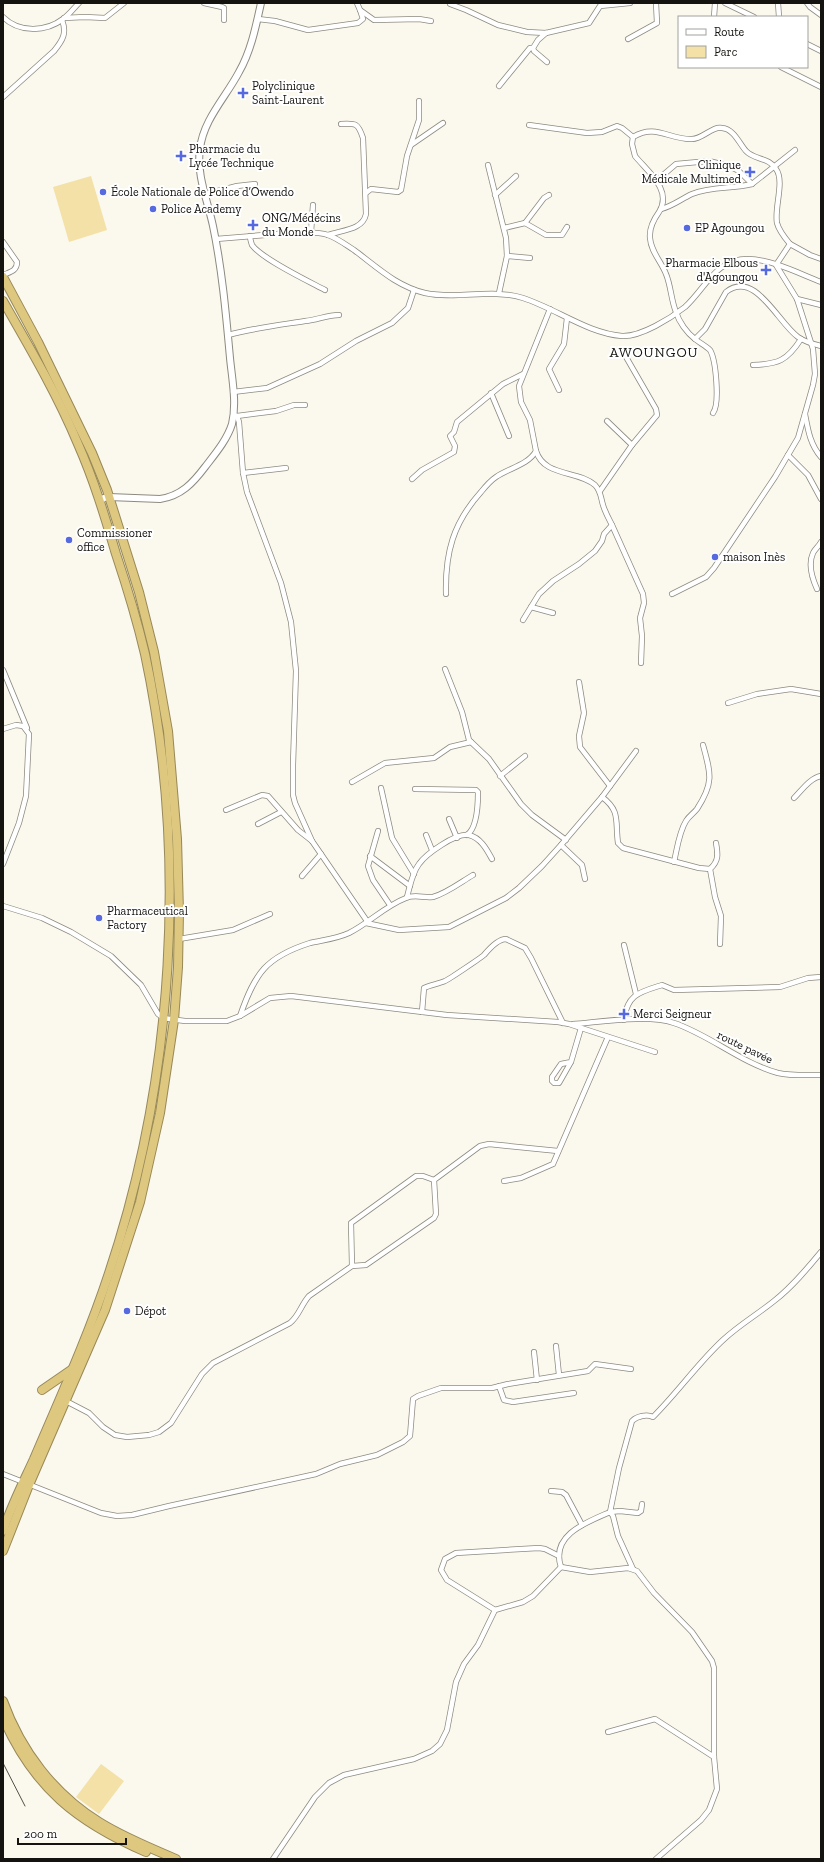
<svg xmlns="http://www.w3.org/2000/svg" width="824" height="1862" font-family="'Zilla Slab',serif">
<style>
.green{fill:#f3e1a8}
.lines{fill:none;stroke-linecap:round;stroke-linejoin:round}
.street-casing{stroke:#8d8a81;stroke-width:6}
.secondary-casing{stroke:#8d8a81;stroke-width:8}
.highway-casing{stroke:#978958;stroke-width:10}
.street{stroke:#fff;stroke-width:4.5}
.secondary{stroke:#fff;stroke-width:6}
.highway{stroke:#dec880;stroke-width:8}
.rail{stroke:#51504a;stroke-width:1}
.poi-dot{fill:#5769df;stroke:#fff;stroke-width:1.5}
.labels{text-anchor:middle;stroke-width:4;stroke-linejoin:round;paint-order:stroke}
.poi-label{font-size:12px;fill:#14130f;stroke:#fff;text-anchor:start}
.street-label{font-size:12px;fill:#14130f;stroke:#fff}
.quarter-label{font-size:14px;letter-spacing:1px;fill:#14130f;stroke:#fff}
</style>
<rect width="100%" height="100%" fill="#fbf8ed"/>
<!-- green -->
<g class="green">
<path d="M 91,176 L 107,230 L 69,242 L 53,187 Z"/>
<path d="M 101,1764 L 124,1781 L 99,1814 L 76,1797 Z"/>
</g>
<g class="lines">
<defs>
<g id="street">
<path d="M 204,3 L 222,7 L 224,8 L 224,20"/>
<path d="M 357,3 L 360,10 L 374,20 L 419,19 L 431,21"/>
<path d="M 725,3 L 754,17"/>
<path d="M 778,3 L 779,17"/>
<path d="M 807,3 L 810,7 L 821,15"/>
<path d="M 450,4 L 466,10 L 498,25 L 527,32 L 546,33 L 589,23 L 600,6 L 630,3"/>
<path d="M 3,17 C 19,33 46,32 63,19 C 69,15 74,8 79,3"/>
<path d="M 714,17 L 715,3"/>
<path d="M 64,18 L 85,17 L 105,18 L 124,3"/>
<path d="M 258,19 L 275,21 L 308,30 L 358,23 L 363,19 L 360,10"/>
<path d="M 546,33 L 538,40 L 533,48 L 534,51 L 547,62"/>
<path d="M 628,39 L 657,23 L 656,3"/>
<path d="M 807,44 L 821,51"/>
<path d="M 781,67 L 821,87"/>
<path d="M 499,86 L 530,48 L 533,48"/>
<path d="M 3,97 L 54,51 C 63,40 67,33 62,20"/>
<path d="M 529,125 L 587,133 L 602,132 L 617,126 L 622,128 L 633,137"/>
<path d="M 411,145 L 443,123"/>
<path d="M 488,165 L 506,238 L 507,256"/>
<path d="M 656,181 L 676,164 L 709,161 L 729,166 L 739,171 L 752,184 L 795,150"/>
<path d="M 366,193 L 371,189 L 398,192 L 401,190 L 407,156 L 419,120 L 419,101"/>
<path d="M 206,194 L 237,186 L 255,184"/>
<path d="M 495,195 L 516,176"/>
<path d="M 661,209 C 673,206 681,199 692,194 C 711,186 733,189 752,184"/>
<path d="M 525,223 L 546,235 L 562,235 L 567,227"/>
<path d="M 504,228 L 525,223 L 544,198 L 549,195"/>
<path d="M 311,232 L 313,205"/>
<path d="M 328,235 C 342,230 363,230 366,214 L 363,138 C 358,123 356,123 341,124"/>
<path d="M 250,236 C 250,239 251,242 252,245 C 262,259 308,281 325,290"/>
<path d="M 216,239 C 240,237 264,235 289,233 C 301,233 316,231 328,235 C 337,238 346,245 354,250 C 377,267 396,286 425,293 C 457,300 491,288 523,298 C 557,309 587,333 622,336 C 641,337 671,318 685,307 C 706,288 715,259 748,259 C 771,259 800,274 821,282"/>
<path d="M 3,242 L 17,262 C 17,271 10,272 3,275"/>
<path d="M 790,244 L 810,255 L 821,259"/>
<path d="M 499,293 L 507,256 L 530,258"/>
<path d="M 797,299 L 821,305"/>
<path d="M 228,335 C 254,328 279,325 305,321 C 317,320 327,315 339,315"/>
<path d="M 695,339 L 705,329 L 726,292 C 755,269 778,323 798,337 C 805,342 813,344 821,346"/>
<path d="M 753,365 C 778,364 787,361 801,339"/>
<path d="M 559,390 L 549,369 L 564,344 L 567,318"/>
<path d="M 233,392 L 267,388 L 320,364 L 356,341 L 392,323 L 408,308 L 414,290"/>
<path d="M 491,393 L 509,436"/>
<path d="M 805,414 C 808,430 810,444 821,457"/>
<path d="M 233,416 L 237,416 L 239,422 L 243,473 L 247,492 L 281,583 L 291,622 L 296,671 L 293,765 L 293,795 L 295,803 L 312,841"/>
<path d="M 237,416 L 276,411 L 294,405 L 305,405"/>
<path d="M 607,421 L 632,445"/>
<path d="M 788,455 L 808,475 L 821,499"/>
<path d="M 243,473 L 286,468"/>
<path d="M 412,479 L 422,470 L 454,452 L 455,446 L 450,436 L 454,432 L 457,422 L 503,384 L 523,374"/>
<path d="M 600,491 L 632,445 L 657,415 L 656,409 L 622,350"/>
<path d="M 612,525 L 643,594 L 644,603 L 640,618 L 642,636 L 641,663"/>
<path d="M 817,589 C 812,578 808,564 813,553 C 815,549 819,546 821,542"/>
<path d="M 446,594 C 445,553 453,523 481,492 C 485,487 490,481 496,477 C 509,468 528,465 536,451 L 530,420 L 521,402 L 519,386 L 550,309"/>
<path d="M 672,594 L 706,577 L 714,568 L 775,477 L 798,438 L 813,385 L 815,374 L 813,349 L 797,299 L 776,265 L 790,244 C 785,238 779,231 777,223 C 774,208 785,181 776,169 C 769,157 754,160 746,151 C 739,143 734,129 722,128 C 712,126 703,139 692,139 C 669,140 656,123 633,137 L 632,144 L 635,156 C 647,171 673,190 659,212 C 654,219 649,229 650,238 C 651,252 661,261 666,274 C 671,286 671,300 676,312 C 679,322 687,333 695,339 C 700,343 706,346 710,350 C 716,360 720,404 713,413"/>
<path d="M 531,607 L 553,613"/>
<path d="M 523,620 L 539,594 L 553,581 L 579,564 L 595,551 L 602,541 L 604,534 L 612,525 C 609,519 605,512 603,505 C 601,499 601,491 595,485 C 578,470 544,477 536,451"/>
<path d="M 445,669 L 462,712 L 469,740 L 489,759 L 521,804 L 532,815 L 566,840"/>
<path d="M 3,670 L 27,728"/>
<path d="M 579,682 L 584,713 L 579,736 L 580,747 L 610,786"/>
<path d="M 728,703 L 757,694 L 791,689 L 821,694"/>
<path d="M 3,729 L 16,725 L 23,726 L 29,734 L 26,796 L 19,823 L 3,864"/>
<path d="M 500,776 L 525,756"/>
<path d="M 352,782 L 385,763 L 434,758 L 450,747 L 471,742"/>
<path d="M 381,788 L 392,838 L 414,874"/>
<path d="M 415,789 L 476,790 L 478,792 C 478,804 477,828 467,835"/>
<path d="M 602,797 C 621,811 615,822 618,843 L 623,848 L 699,868 L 710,869"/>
<path d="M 794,798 C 802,790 810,778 821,776"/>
<path d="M 226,810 L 262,795 L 268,796 L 298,830 L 312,841 L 367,921"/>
<path d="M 449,819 L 457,838"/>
<path d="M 258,824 L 281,812"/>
<path d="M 378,831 L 368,866 L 373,880 L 390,905"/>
<path d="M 426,835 L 432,850"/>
<path d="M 716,843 C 718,854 719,861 710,869 L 715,897 L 721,916 L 720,944"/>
<path d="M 561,845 L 582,865 L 585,879"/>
<path d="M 370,856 L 410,886"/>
<path d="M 674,862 C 677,849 679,832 686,821 C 689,816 694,813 697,809 C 714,783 711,774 703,745"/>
<path d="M 302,876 L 321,854"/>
<path d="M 407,897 C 410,886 412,873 419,864 C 426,854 455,833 469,835 C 481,838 487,850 492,859"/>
<path d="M 3,906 L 42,918 L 71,932 L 111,956 L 141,985 L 158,1014 L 163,1018 L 185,1021 L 227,1021 L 240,1016 L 270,998 L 291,996 L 447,1015 L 558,1022 L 569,1024 L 655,1052"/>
<path d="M 366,923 L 399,930 L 449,927 L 506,898 L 519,888 L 542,866 L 561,845 L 602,797 L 636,751"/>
<path d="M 179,939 L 233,930 L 270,914"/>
<path d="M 624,945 L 636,994"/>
<path d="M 422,1012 L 424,988 C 430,985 438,984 445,981 C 448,980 482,957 484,955 C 489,949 498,939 506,939 L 525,948 L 531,958 L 563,1023"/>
<path d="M 240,1016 C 255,973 266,957 310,943 C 323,940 336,939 349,933 C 369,923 385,906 406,898 C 414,894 424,898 433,897 C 447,893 461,882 473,875"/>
<path d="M 624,1020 C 627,994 640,992 662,985 L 674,990 L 780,987 L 808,978 L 821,977"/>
<path d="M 573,1024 C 600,1022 648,1014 674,1023 C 710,1035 741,1063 778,1073 C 792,1076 807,1075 821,1075"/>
<path d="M 571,1062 L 561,1064 L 552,1077 L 552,1081 L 554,1083 L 559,1083 L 571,1062 L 581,1028"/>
<path d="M 504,1181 L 521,1178 L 553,1164 L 608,1037"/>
<path d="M 352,1266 L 351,1223 L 416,1176 L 423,1176 L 434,1180"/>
<path d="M 556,1346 L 559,1375"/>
<path d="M 534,1352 L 537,1380"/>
<path d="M 499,1386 L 504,1400 L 513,1402 L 574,1393"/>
<path d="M 64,1400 L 89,1413 L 103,1427 L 115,1435 L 127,1437 L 149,1435 L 159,1432 L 171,1423 L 202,1374 L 213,1363 L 290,1323 C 299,1316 301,1305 309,1296 L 352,1266 L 366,1265 L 434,1218 L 436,1214 L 434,1180 L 480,1146 L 489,1144 L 558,1151"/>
<path d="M 3,1474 L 101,1513 L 117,1516 L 132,1515 L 169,1506 L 316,1474 L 340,1464 L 377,1455 L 403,1442 L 410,1436 L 413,1399 L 418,1396 L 441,1388 L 492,1388 L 508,1384 L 588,1371 L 595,1364 L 631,1369"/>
<path d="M 551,1491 L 562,1492 L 566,1495 L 582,1525"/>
<path d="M 642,1504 L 641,1511 L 638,1513 L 620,1511 L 610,1512 L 619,1468 L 632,1421 C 637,1416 647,1414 653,1417 C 678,1392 698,1363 723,1340 C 739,1325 758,1314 774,1301 C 792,1287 807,1269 821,1252"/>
<path d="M 561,1567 L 590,1572 L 628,1568 L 637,1571 L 654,1593 L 692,1632 L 712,1661 L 714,1668 L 714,1757 L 717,1789 L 709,1810 L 701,1820 L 656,1859"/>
<path d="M 561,1567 C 550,1535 587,1522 610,1512 L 613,1516 L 618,1536 L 633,1569"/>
<path d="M 495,1610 L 447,1580 L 441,1570 L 445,1559 L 456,1553 L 539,1548 L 545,1549 L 559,1556"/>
<path d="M 608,1732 L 655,1719 L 714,1757"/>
<path d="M 273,1859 L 315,1797 L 329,1783 L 344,1775 L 414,1759 L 432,1751 L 440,1744 L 447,1730 L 456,1682 L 464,1664 L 478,1645 L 495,1610 L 523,1602 L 533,1596 L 561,1567"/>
</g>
<path id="secondary" d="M 100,501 L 104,498 L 109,497 L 160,499 C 181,496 193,483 205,467 C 215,454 227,440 232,424 C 237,403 232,379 230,358 C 226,314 222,269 213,226 C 208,202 196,174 200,149 C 203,120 226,97 239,72 C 251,51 256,26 261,3"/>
<g id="highway">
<path d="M 3,277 L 38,342 L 92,453 L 107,490 L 139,592 L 154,652 L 168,731 L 177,839 L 179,912 L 178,967 L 174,1020 L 160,1113 L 140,1202 L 105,1310 L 29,1485 L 3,1551"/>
<path d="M 3,301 C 30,348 57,394 78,444 C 94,480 105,517 116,554 C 127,587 137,620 145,654 C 188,855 174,1079 109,1273 C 88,1337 60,1398 34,1459 C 23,1483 11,1506 3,1531"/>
<path d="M 42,1390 L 71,1370"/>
<path d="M 3,1701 C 21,1751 54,1794 99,1822 C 123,1837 150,1848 176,1859"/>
<path d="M 3,1718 C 34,1788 77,1822 146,1852"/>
</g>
</defs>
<!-- street casing -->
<use href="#street" class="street-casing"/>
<!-- secondary casing -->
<use href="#secondary" class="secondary-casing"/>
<!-- highway casing -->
<use href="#highway" class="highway-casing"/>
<!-- street -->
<use href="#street" class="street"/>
<!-- secondary -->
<use href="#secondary" class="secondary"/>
<!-- highway -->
<use href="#highway" class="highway"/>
<!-- rail -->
<path class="rail" d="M 3,1763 L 25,1806"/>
</g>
<!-- markers -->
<g class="poi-dot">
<path d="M241 87h4v4h4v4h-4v4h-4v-4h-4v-4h4z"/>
<path d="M179 150h4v4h4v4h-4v4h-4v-4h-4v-4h4z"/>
<path d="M748 166h4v4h4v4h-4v4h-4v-4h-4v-4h4z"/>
<circle cx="103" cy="192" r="4"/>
<circle cx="153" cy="209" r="4"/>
<path d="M251 219h4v4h4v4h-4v4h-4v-4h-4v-4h4z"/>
<circle cx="687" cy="228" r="4"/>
<path d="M764 264h4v4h4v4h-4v4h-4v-4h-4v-4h4z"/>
<circle cx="69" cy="540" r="4"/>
<circle cx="715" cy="557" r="4"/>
<circle cx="99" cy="918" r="4"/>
<path d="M622 1008h4v4h4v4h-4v4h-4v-4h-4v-4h4z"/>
<circle cx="127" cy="1311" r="4"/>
</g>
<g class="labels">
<!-- poi labels -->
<g class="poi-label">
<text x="252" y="90">Polyclinique<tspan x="252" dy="14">Saint-Laurent</tspan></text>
<text x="189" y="153">Pharmacie du<tspan x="189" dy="14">Lycée Technique</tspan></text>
<text x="741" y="169" text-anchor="end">Clinique<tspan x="741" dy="14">Médicale Multimed</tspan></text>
<text x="111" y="196">École Nationale de Police d’Owendo</text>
<text x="161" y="213">Police Academy</text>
<text x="262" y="222">ONG/Médécins<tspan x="262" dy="14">du Monde</tspan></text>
<text x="695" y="232">EP Agoungou</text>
<text x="758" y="267" text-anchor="end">Pharmacie Elbous<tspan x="758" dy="14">d'Agoungou</tspan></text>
<text x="77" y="537">Commissioner<tspan x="77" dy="14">office</tspan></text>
<text x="723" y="561">maison Inès</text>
<text x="107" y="915">Pharmaceutical<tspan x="107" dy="14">Factory</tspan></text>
<text x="633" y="1018">Merci Seigneur</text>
<text x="135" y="1315">Dépot</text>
</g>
<!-- street labels -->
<g class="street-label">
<text transform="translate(745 1047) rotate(26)" y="4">route pavée</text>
</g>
<!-- quarter labels -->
<g class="quarter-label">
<text x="654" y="357">AWOUNGOU</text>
</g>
</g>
<!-- border -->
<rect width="824" height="1862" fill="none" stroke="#14130f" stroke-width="8"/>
<!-- legend -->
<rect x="678" y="16" width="130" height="52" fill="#ffffff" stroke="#a1a19f"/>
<rect x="686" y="29" width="20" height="6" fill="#ffffff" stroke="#a1a19f"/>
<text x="714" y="36" font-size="12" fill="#14130f">Route</text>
<rect x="686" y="46" width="20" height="12" fill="#f3e1a8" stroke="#a1a19f"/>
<text x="714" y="56" font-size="12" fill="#14130f">Parc</text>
<!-- scale -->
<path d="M18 1838v6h108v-6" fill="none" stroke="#14130f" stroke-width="2"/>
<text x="24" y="1838" font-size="12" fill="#14130f" stroke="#ffffff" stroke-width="3" paint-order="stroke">200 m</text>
</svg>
